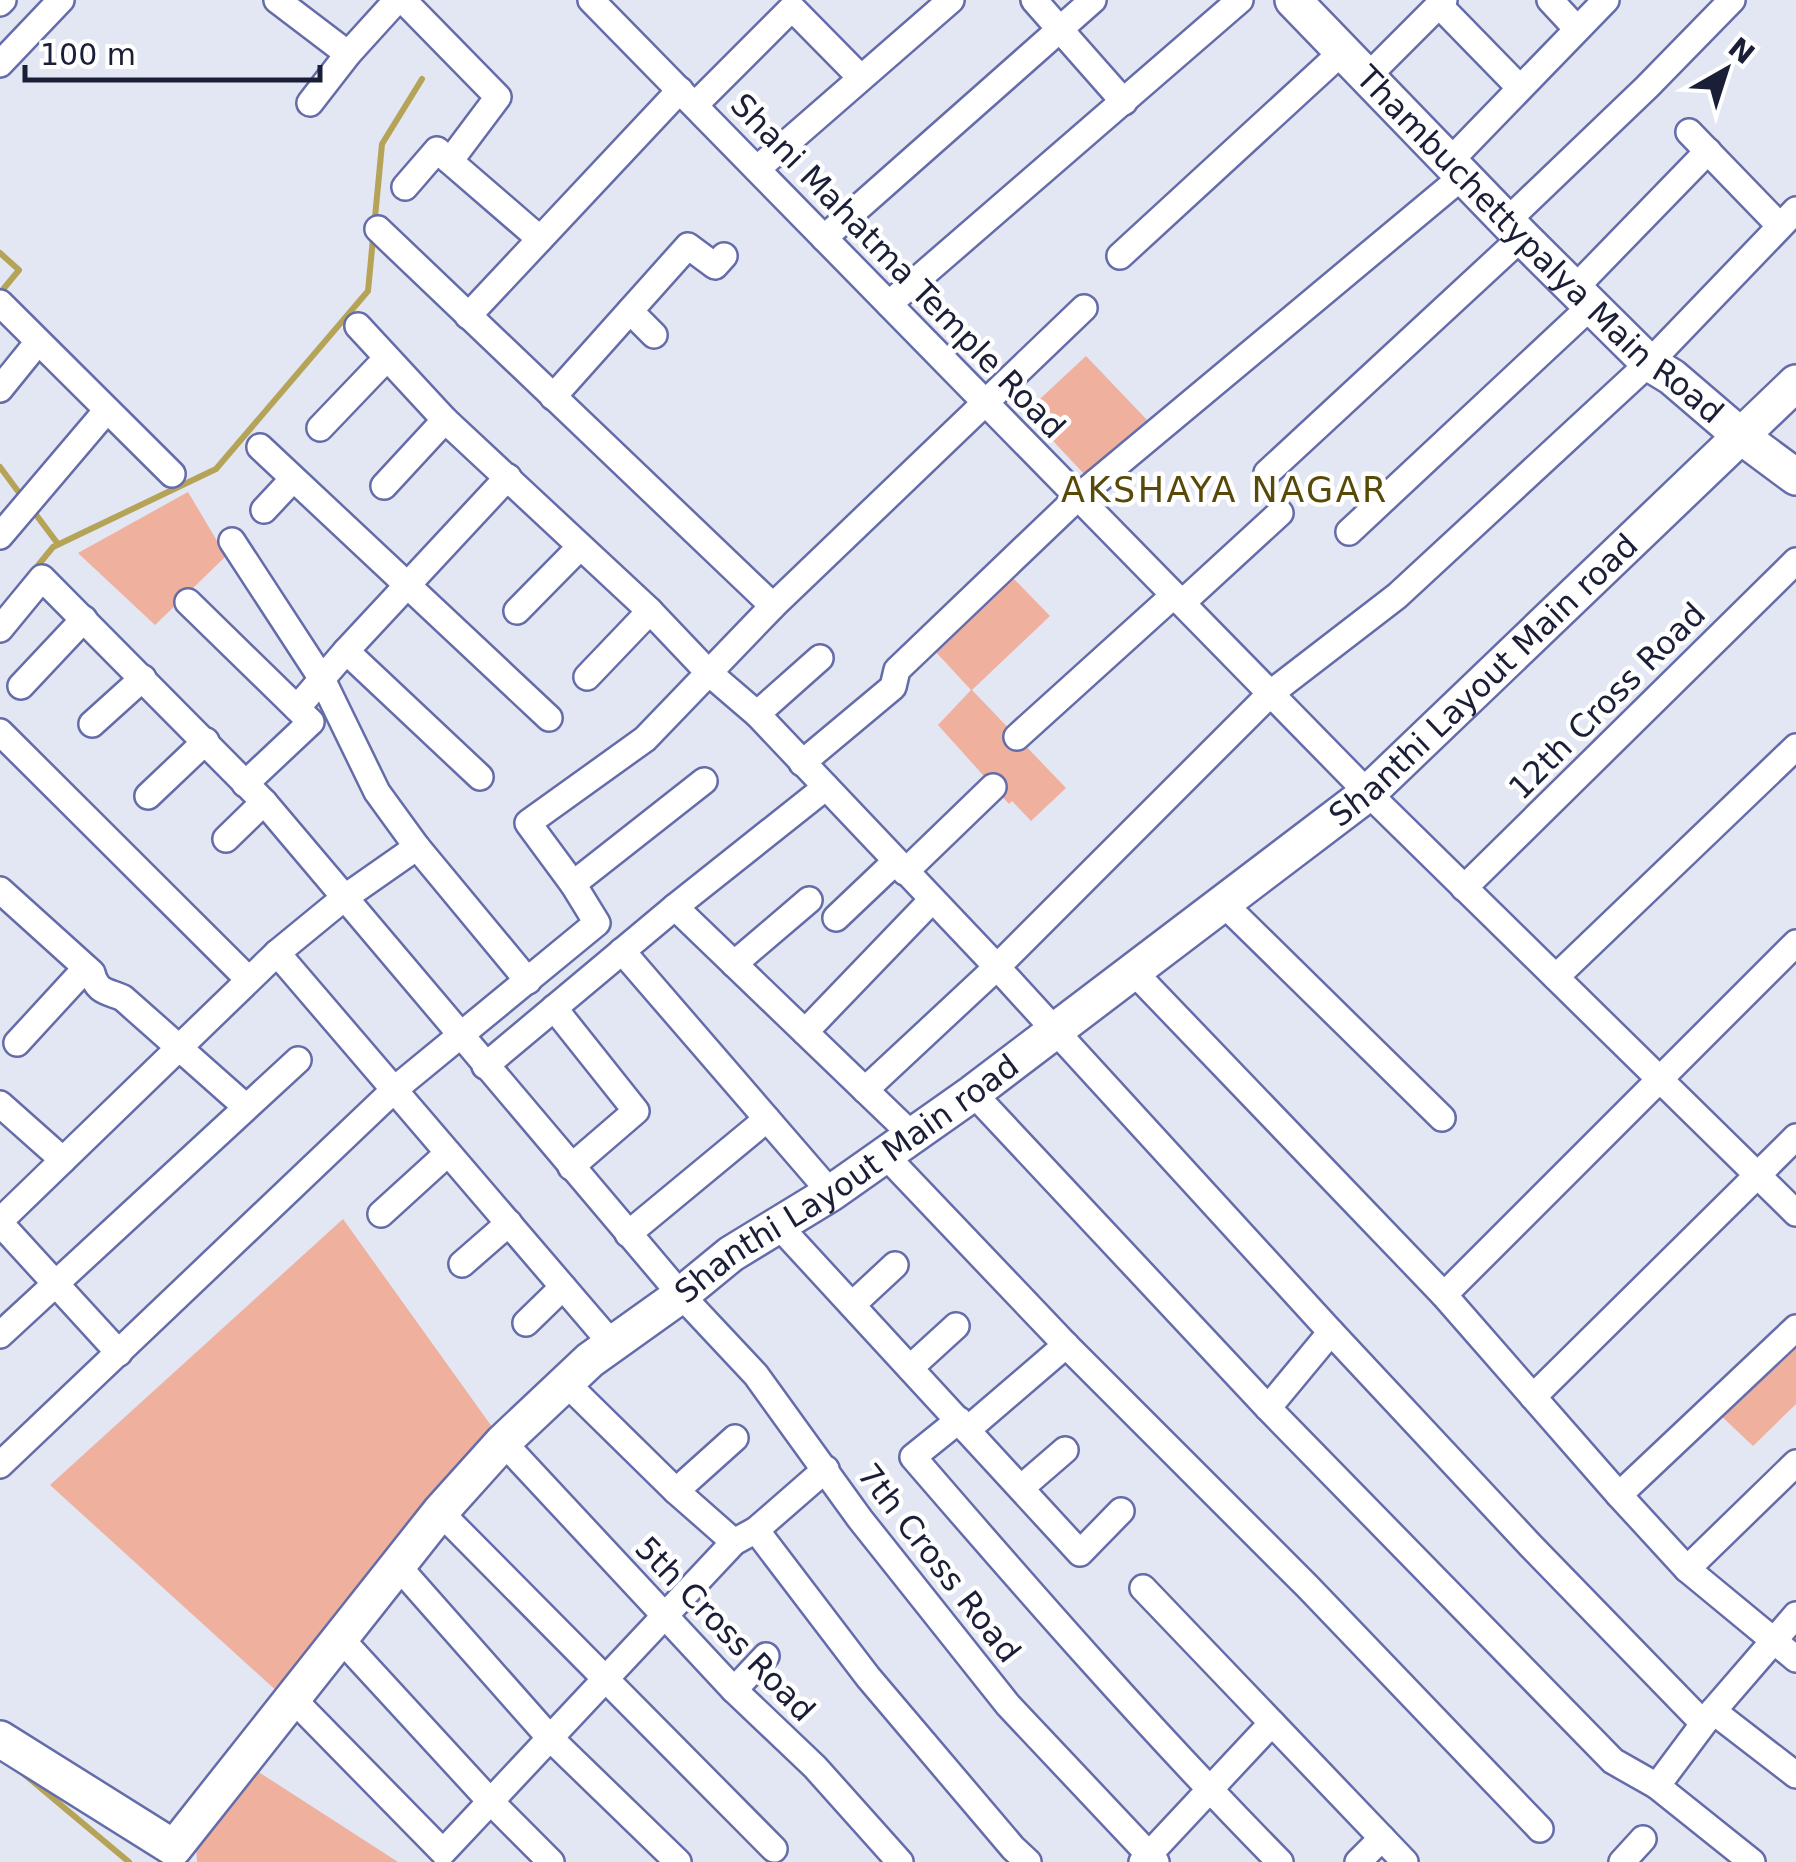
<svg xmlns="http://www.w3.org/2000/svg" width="1796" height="1862" font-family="'DejaVu Sans',sans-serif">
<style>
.green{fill:#efb09e}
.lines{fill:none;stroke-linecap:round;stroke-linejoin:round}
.stream{stroke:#b5a457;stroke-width:6}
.street-casing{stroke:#646ca9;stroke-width:30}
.secondary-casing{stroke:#646ca9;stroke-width:40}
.street{stroke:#fff;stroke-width:25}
.secondary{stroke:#fff;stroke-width:35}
.labels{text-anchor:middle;stroke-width:9;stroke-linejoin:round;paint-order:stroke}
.street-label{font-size:32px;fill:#1a1e36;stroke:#fff}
.neighbourhood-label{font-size:35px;letter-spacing:2.5px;fill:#574a09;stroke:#fff}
</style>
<rect width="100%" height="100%" fill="#e3e6f3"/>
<!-- green -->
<g class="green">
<path d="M 1086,356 L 1147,420 L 1084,474 L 1026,412 Z"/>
<path d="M 188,492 L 226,556 L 155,625 L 78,553 Z"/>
<path d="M 1012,577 L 1050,616 L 972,690 L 1066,788 L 1031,821 L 1012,801 L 1009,804 L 938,725 L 971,690 L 934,650 Z"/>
<path d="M 343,1219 L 495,1431 L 280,1694 L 50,1485 Z"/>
<path d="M 1788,1344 L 1796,1349 L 1796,1404 L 1753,1446 L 1717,1412 Z"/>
<path d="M 254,1769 L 398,1862 L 197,1862 L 196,1847 Z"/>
</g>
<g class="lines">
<!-- stream -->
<g class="stream">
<path d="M 0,253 L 19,270 L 0,293"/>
<path d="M 0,467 L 23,498"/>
<path d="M 31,508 L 58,544"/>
<path d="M 31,574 L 53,547 L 216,469 L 368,291 L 382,144 L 422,79"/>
<path d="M 24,1774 L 129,1862"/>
</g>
<defs>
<g id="street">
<path d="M 277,0 L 348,54"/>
<path d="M 403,0 L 498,97 L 450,161"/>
<path d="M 591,0 L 1368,793 L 1796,1213"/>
<path d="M 1034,0 L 1124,102"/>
<path d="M 1550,0 L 1577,29"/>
<path d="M 0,3 L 3,0"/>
<path d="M 1439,5 L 1520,88"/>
<path d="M 0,64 L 61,0"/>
<path d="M 1367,77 L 1444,0"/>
<path d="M 310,103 L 348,54 L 397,0"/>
<path d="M 695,105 L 792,8 L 860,77"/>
<path d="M 1689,132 L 1780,226"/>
<path d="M 1449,162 L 1606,0"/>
<path d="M 757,169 L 951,0"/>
<path d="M 405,187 L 437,150 L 540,239"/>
<path d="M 1507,221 L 1647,87 L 1732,0"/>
<path d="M 378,229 L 773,606"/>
<path d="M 824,238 L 1093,0"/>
<path d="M 1120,256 L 1342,52"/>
<path d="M 1574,289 L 1708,151"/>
<path d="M 0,303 L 172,474"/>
<path d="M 889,304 L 1240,0"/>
<path d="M 630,311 L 654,335"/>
<path d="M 468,316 L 680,90"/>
<path d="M 358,326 L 445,420 L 650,611 L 708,672 L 757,714 L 997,967 L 1331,1332 L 1531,1546 L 1703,1723"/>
<path d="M 0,389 L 38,342"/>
<path d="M 553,397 L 688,246 L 715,266 L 724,256"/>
<path d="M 320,428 L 386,359"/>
<path d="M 260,447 L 549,718"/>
<path d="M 1267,473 L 1522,237"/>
<path d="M 384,486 L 445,420"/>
<path d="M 264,510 L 293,479"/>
<path d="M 1349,532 L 1591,306"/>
<path d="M 0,536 L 107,410"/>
<path d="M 232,541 L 322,679 L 377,792 L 417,847 L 528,981"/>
<path d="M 188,602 L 311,722 L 245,784"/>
<path d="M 1182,603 L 1280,513"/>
<path d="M 517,611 L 580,547"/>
<path d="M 0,629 L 42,578 L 264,802 L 681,1295 L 756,1375 L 860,1519 L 1008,1705 L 1156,1862"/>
<path d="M 346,651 L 480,777"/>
<path d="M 587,677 L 650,611"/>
<path d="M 21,686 L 84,619"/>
<path d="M 297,708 L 346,651 L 508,477"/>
<path d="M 757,714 L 820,658"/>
<path d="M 92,724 L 143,678"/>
<path d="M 0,732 L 248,979"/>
<path d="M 1017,737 L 1174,595"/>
<path d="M 802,763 L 893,687 L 897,670 L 1078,497 L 1463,176"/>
<path d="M 148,796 L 206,741"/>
<path d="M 226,839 L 264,802"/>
<path d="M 905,872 L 993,787"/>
<path d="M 573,884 L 704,781"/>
<path d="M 1464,888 L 1796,561"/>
<path d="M 0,890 L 92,973 C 97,993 108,991 123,998 L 246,1107"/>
<path d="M 1223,903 L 1442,1118"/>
<path d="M 675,907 L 913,1136"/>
<path d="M 836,918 L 895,862"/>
<path d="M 622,951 L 831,1193"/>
<path d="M 277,953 L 612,1344"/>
<path d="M 734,964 L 809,900"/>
<path d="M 1133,971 L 1444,1295 L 1619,1495 L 1687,1569 L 1796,1659"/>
<path d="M 1556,977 L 1796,747"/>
<path d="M 554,1008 L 636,1111 L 571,1167"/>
<path d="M 805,1032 L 932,900"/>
<path d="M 17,1043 L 86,968"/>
<path d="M 485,1066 L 675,907 L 826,787"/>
<path d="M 865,1090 L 997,967 L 1271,693 L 1397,596 L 1649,363 L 1796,210"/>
<path d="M 973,1093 L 1268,1408 L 1613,1761 L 1657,1786"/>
<path d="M 0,1104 L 63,1160"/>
<path d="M 886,1156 L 1066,1345 L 1308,1587 L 1540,1829"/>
<path d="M 381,1214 L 448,1153"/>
<path d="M 0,1221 L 277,953 L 344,898 L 417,847"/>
<path d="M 0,1223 L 119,1353"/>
<path d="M 779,1226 L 1080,1553 L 1121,1511"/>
<path d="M 628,1234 L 767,1119"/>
<path d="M 462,1264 L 509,1223"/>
<path d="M 1444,1295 L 1796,943"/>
<path d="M 852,1305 L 895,1265"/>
<path d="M 526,1323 L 563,1287"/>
<path d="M 0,1335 L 298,1060"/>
<path d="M 910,1368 L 956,1326"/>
<path d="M 566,1383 L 676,1491 L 734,1542"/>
<path d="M 1533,1397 L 1796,1137"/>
<path d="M 1268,1408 L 1331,1332"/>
<path d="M 959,1420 L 913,1457 C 1032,1595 1152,1732 1280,1862"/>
<path d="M 967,1430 L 1066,1345"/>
<path d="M 503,1442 L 734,1690 L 815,1767 L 900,1862"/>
<path d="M 0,1465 L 395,1089 L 597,923 L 573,884 L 528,823 L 645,739 L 773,606 L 1084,308"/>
<path d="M 1021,1488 L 1065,1450"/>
<path d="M 676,1491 L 735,1438"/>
<path d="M 1619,1495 L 1796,1328"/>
<path d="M 440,1512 L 774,1849"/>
<path d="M 756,1530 L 868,1677 L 1013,1848 L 1028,1862"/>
<path d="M 397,1565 L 550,1738 L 678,1862"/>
<path d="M 1687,1569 L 1796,1463"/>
<path d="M 1143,1588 L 1405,1862"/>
<path d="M 341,1639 L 490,1801 L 551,1862"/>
<path d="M 734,1690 L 766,1656"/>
<path d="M 292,1698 L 443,1852 L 734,1542 L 756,1530 L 826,1469"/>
<path d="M 1713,1711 L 1796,1775"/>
<path d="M 1142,1862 L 1272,1723"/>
<path d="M 1358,1862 L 1382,1838"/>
<path d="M 1622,1862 L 1643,1839"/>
<path d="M 1752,1862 L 1657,1786 L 1713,1711 L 1796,1615"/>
</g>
<g id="secondary">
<path id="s1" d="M 1293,0 L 1522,237 L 1649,363 L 1672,377 L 1742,437 L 1796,477"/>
<path id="s2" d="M 0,1739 L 174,1848 L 440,1512 L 503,1442 L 590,1360 L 681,1295 L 731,1254 L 831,1193 L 973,1093 L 1368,793 L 1796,383"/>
</g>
</defs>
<!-- street casing -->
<use href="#street" class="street-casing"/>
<!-- secondary casing -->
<use href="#secondary" class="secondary-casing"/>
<!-- street -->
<use href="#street" class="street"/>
<!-- secondary -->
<use href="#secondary" class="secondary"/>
</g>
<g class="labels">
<!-- street labels -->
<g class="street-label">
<text dy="11" stroke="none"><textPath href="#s1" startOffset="348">Thambuchettypalya Main Road</textPath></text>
<text transform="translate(898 266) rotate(46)" y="11">Shani Mahatma Temple Road</text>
<text dy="11" stroke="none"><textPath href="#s2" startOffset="1972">Shanthi Layout Main road</textPath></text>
<text transform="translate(1607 701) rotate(-45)" y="11">12th Cross Road</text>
<text dy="11" stroke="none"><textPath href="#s2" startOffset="1162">Shanthi Layout Main road</textPath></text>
<text transform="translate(939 1563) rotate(52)" y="11">7th Cross Road</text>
<text transform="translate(725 1629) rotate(46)" y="11">5th Cross Road</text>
</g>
<!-- neighbourhood labels -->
<g class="neighbourhood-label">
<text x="1225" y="502">AKSHAYA NAGAR</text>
</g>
</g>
<!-- north arrow -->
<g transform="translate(1726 70) rotate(39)" stroke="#ffffff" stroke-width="8" paint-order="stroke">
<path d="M0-8L18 38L0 25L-18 38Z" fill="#1a1e36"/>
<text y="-15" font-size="28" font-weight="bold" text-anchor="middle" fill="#1a1e36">N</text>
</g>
<!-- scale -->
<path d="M25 65v15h295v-15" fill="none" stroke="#1a1e36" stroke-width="5"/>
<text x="40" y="65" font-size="30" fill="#1a1e36" stroke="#ffffff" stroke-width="8" paint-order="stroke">100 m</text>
</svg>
